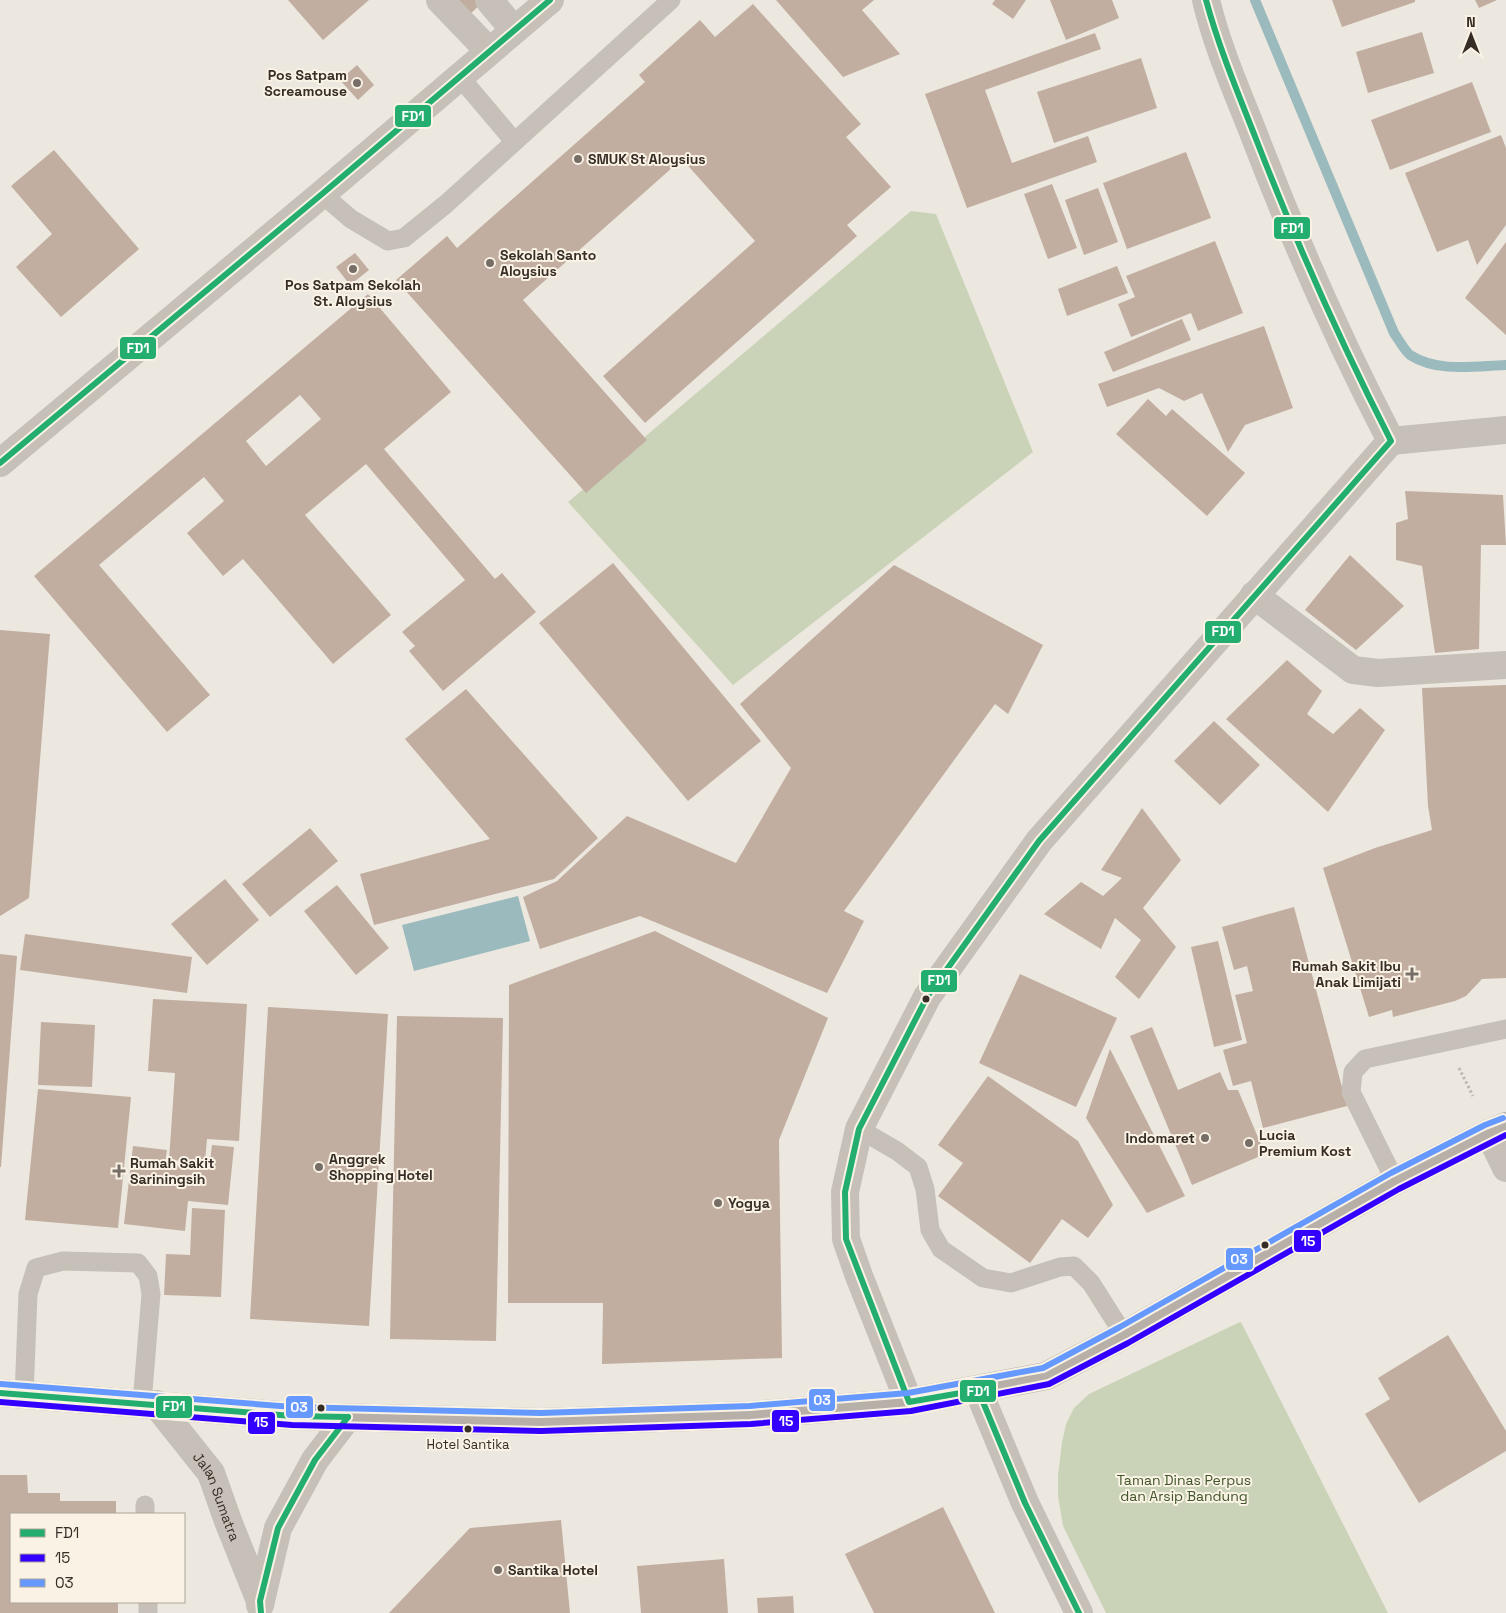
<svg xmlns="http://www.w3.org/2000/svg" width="1506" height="1613" font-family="'Space Grotesk',sans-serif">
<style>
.green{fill:#cad3b8}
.water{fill:#9ababe}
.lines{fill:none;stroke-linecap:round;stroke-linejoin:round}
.stream{stroke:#9ababe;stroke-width:10}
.building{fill:#c1aea0;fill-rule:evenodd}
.path{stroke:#beb8b1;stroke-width:3;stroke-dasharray:2.5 2.5;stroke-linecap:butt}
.service{stroke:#c6c0b8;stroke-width:19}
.minor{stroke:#c6c0b8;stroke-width:28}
.tertiary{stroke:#c6c0b8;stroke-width:28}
.secondary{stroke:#b6b0a9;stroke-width:28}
.bus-1-casing{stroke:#faf3e5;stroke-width:10}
.bus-2-casing{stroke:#faf3e5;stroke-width:10}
.bus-3-casing{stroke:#faf3e5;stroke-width:10}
.bus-1{stroke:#23ad6f;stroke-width:6}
.bus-2{stroke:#30f;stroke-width:6}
.bus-3{stroke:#69f;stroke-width:6}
.poi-dot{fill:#766e67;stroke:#faf3e5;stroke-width:2}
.bus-dot{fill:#362d26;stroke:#faf3e5;stroke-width:2}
.labels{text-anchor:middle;stroke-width:4;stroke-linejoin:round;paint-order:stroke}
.bus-label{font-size:13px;fill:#362d26;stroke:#faf3e5}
.poi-label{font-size:14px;font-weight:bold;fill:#362d26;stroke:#faf3e5;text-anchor:start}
.park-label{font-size:14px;fill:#405529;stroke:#faf3e5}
.street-label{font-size:14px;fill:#362d26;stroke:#faf3e5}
.line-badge{stroke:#faf3e5;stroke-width:2}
.badge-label{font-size:14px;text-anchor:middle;font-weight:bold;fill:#fff}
</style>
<rect width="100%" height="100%" fill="#ece8df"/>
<!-- green -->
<g class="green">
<path d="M 911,211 L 936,214 L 1033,452 L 733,685 L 568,502 Z"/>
<path d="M 1240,1322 L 1241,1322 L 1388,1613 L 1106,1613 L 1063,1526 L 1058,1496 L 1058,1475 L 1062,1442 L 1066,1424 L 1074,1408 L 1089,1394 Z"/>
</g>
<!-- water -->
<path class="water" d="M 518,896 L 530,941 L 414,971 L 402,925 Z"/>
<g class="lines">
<!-- stream -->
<path class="stream" d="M 1255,0 L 1394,333 C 1399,340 1404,350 1410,355 C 1438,373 1475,366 1506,365"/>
</g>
<!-- building -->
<g class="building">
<path d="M 288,0 L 369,0 L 323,40 Z"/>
<path d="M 456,0 L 478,0 L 481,4 L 469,15 Z"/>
<path d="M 776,0 L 874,0 L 862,10 L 900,54 L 843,77 Z"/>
<path d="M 995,0 L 1026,0 L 1013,19 L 992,4 Z"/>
<path d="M 1050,0 L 1112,0 L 1119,18 L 1066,40 Z"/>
<path d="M 1332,0 L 1415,0 L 1415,2 L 1342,27 Z"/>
<path d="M 1475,0 L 1497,0 L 1479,8 Z"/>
<path d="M 753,4 L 861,124 L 846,137 L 891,187 L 847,225 L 857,236 L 645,423 L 603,376 L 755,241 L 682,159 L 523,300 L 647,440 L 586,493 L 396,280 L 447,236 L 457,248 L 645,82 L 639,75 L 700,20 L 715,37 Z"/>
<path d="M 1422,32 L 1434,73 L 1368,93 L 1356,52 Z"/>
<path d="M 1095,33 L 1101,49 L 985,90 L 1012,163 L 1088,136 L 1097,162 L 967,208 L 925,94 Z"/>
<path d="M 1141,58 L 1157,108 L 1054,143 L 1037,92 Z"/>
<path d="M 357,65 L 374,85 L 358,100 L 340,80 Z"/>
<path d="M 1472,82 L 1491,132 L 1390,170 L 1371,120 Z"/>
<path d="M 1501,135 L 1506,148 L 1506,225 L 1477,265 L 1468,240 L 1437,252 L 1405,173 Z"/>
<path d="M 54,150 L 139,249 L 61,317 L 16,267 L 52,234 L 11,186 Z"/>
<path d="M 1186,152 L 1211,218 L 1127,249 L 1103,183 Z"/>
<path d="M 1052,184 L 1077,248 L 1048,259 L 1024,194 Z"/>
<path d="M 1098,188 L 1118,242 L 1084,255 L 1065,200 Z"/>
<path d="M 1215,241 L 1243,313 L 1198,331 L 1191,313 L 1131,337 L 1118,304 L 1135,297 L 1126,276 Z"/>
<path d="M 1506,242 L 1506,335 L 1465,298 Z"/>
<path d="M 355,253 L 369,270 L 350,285 L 336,267 Z"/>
<path d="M 1117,266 L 1128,293 L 1067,316 L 1058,289 Z"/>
<path d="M 368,294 L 451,392 L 384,449 L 495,579 L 502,573 L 536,612 L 443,691 L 409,651 L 415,646 L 402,632 L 465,580 L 366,464 L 305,515 L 391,615 L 333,664 L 243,559 L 223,576 L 187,533 L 224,501 L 204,477 L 99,565 L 210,695 L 167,732 L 34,576 ZM 300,395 L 321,419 L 266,466 L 246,441 Z"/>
<path d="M 1182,319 L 1191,340 L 1113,372 L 1104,352 Z"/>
<path d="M 1264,326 L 1293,408 L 1245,425 L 1228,452 L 1202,393 L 1184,401 L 1159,388 L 1107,407 L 1098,384 Z"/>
<path d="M 1148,399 L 1166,416 L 1172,409 L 1245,473 L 1207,516 L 1116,434 Z"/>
<path d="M 1405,491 L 1503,495 L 1506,545 L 1481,545 L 1479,649 L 1435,653 L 1422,566 L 1396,560 L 1396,523 L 1408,519 Z"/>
<path d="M 1350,555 L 1404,606 L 1356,650 L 1305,610 Z"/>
<path d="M 613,563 L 761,741 L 688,801 L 539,623 Z"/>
<path d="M 894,565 L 1043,645 L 1008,714 L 995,704 L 844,911 L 864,921 L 827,993 L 640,916 L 540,949 L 523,897 L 557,881 L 627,816 L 736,863 L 791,768 L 740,704 Z"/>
<path d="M 0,630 L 50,634 L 29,898 L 0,916 Z"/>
<path d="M 1287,660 L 1322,691 L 1307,714 L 1333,734 L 1360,708 L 1385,730 L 1328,812 L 1226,719 Z"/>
<path d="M 1506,685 L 1506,978 L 1482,979 L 1466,996 L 1455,1001 L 1393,1017 L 1392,1010 L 1369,1017 L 1323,868 L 1375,848 L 1432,830 L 1428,806 L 1422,688 Z"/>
<path d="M 466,689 L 598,838 L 554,879 L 374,925 L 360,874 L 490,839 L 405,739 Z"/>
<path d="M 1214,721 L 1260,765 L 1220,805 L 1174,761 Z"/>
<path d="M 1142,808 L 1181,860 L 1143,908 L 1176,947 L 1139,999 L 1115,977 L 1141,940 L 1115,918 L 1101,949 L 1044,914 L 1081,882 L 1103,896 L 1122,878 L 1101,870 Z"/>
<path d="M 310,828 L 338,861 L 270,917 L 242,884 Z"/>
<path d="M 225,879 L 259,920 L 207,965 L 171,924 Z"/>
<path d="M 337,885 L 389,948 L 356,975 L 304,911 Z"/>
<path d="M 1294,907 L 1347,1106 L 1263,1128 L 1251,1081 L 1233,1086 L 1223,1050 L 1247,1043 L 1235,995 L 1253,991 L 1247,966 L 1234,970 L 1222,927 Z"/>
<path d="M 655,931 L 828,1018 L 779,1140 L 782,1358 L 602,1364 L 603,1303 L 508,1303 L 509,985 Z"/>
<path d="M 25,934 L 192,957 L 187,993 L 20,970 Z"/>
<path d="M 1218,941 L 1242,1040 L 1214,1047 L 1191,947 Z"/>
<path d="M 0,954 L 17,956 L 1,1167 L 0,1167 Z"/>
<path d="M 1020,974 L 1117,1018 L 1076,1107 L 979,1063 Z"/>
<path d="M 153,999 L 247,1004 L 239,1141 L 207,1139 L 205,1162 L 169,1160 L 175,1073 L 148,1071 Z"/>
<path d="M 268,1007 L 388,1014 L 369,1326 L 250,1319 Z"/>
<path d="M 397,1016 L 503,1018 L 496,1341 L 390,1339 Z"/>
<path d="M 41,1022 L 95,1025 L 92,1087 L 38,1085 Z"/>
<path d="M 1152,1027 L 1178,1090 L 1220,1072 L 1228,1090 L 1238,1090 L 1265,1154 L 1192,1185 L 1130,1036 Z"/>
<path d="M 1110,1049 L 1185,1196 L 1147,1213 L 1086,1118 Z"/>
<path d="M 988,1076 L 1078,1141 L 1113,1205 L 1088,1238 L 1062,1219 L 1030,1263 L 938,1196 L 963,1163 L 938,1145 Z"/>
<path d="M 38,1089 L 131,1097 L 118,1228 L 25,1220 Z"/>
<path d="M 212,1145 L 234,1147 L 228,1205 L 188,1201 L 185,1231 L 124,1224 L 133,1146 L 167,1150 L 165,1164 L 209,1169 Z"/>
<path d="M 192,1208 L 225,1210 L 221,1297 L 164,1295 L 166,1254 L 190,1255 Z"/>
<path d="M 1448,1335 L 1506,1431 L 1506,1451 L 1419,1503 L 1365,1414 L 1390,1399 L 1378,1378 Z"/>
<path d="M 0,1475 L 27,1475 L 28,1493 L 60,1493 L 60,1501 L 116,1501 L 116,1514 L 11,1514 L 11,1602 L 118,1602 L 118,1613 L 0,1613 Z"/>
<path d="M 943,1507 L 995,1613 L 874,1613 L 845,1554 Z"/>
<path d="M 561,1520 L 570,1613 L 389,1613 L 470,1528 Z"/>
<path d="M 724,1559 L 728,1613 L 641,1613 L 637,1566 Z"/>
<path d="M 793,1596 L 794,1613 L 758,1613 L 757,1598 Z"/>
</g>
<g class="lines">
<!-- path -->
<path class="path" d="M 1459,1068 L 1473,1096"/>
<!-- service -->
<g class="service">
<path d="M 459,76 L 514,141"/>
<path d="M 322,194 L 351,219 L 388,241 L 404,238 L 446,204 L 671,0"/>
<path d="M 859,1129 L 897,1151 L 918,1167 L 925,1189 L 930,1230 L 941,1249 L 983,1278 L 1011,1283 L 1060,1267 L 1074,1266 L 1091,1283 L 1124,1335"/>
<path d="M 1395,1181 L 1351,1092 L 1353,1072 L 1365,1059 L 1506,1029"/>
<path d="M 24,1396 L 28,1294 L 36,1268 L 63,1261 L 138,1263 L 148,1276 L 151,1294 L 142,1403"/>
<path d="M 145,1505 L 145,1514"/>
<path d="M 148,1602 L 148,1613"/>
</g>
<!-- minor -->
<g class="minor">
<path d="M 440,0 L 489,51"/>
<path d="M 489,0 L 514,30"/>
<path d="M 1254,595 L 1353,670 L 1378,673 L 1506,665"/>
<path d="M 1489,1133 L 1506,1168"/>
<path id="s1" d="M 156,1404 L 211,1473 L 228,1521 L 260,1601"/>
<path d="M 260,1605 L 278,1528 L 315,1460 L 348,1417"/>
</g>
<!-- tertiary -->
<g class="tertiary">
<path d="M 1206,0 C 1217,46 1236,89 1253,132 C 1293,237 1339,341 1391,441"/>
<path d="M 1391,441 L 1506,430"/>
<path d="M 0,463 L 322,194 L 550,0"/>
<path d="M 978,1390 L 1025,1503 L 1079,1613"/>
<path d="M 909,1402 L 859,1276 L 846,1239 L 845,1192 L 859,1129 L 927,997 L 1039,841 L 1391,441"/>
</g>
<!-- secondary -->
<path class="secondary" d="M 0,1393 L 293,1416 L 541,1422 L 751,1415 L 909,1402 L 1046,1376 L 1124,1335 L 1395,1181 L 1489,1133 L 1506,1126"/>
<defs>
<g id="bus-1">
<path d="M 0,463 L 322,194 L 550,0"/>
<path d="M 0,1393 L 293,1416 L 348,1417"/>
<path d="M 261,1613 L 260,1601 L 278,1528 L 315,1460 L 348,1417"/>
<path d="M 1079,1613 L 1025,1503 L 978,1390 L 909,1402 L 846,1239 L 845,1192 L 859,1129 L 927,997 L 1039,841 L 1391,441 C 1341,343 1296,242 1256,139 C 1238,93 1219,48 1206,0"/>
</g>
<path id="bus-2" d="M 0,1402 L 292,1425 L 541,1431 L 751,1424 L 911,1411 L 1049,1384 L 1128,1343 L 1399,1189 L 1506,1135"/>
<path id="bus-3" d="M 1,1384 L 293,1407 L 541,1413 L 750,1406 L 908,1393 L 1043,1368 L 1120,1327 L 1391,1173 L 1485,1125 L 1503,1118"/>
</defs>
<!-- bus-1 casing -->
<use href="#bus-1" class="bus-1-casing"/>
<!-- bus-2 casing -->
<use href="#bus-2" class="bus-2-casing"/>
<!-- bus-3 casing -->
<use href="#bus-3" class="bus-3-casing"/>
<!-- bus-1 -->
<use href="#bus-1" class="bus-1"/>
<!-- bus-2 -->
<use href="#bus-2" class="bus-2"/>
<!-- bus-3 -->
<use href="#bus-3" class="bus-3"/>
</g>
<!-- markers -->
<g class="poi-dot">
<circle cx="357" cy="83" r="5"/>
<circle cx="578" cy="159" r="5"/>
<circle cx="490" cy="263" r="5"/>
<circle cx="353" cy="269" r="5"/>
<path d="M1409.5 966.5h5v5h5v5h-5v5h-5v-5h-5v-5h5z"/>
<circle cx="1205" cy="1138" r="5"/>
<circle cx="1249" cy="1143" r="5"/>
<circle cx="319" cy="1167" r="5"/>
<path d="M116.5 1163.5h5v5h5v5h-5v5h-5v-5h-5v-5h5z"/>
<circle cx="718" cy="1203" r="5"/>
<circle cx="498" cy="1570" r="5"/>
</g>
<g class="bus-dot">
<circle cx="926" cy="999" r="4.5"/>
<circle cx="1265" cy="1245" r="4.5"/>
<circle cx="321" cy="1408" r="4.5"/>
<circle cx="468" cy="1429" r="4.5"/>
</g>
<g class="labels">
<!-- bus labels -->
<g class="bus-label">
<text x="468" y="1449">Hotel Santika</text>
</g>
<!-- poi labels -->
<g class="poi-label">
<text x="347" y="80" text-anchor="end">Pos Satpam<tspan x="347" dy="16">Screamouse</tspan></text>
<text x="588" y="164">SMUK St Aloysius</text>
<text x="500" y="260">Sekolah Santo<tspan x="500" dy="16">Aloysius</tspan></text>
<text x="353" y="290" text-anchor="middle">Pos Satpam Sekolah<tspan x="353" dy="16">St. Aloysius</tspan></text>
<text x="1401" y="971" text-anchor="end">Rumah Sakit Ibu<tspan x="1401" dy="16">Anak Limijati</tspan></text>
<text x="1259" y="1140">Lucia<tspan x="1259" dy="16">Premium Kost</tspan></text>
<text x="1195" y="1143" text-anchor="end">Indomaret</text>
<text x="329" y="1164">Anggrek<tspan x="329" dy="16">Shopping Hotel</tspan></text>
<text x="130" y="1168">Rumah Sakit<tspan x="130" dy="16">Sariningsih</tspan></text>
<text x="728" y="1208">Yogya</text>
<text x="508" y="1575">Santika Hotel</text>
</g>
<!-- park labels -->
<g class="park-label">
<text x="1184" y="1485">Taman Dinas Perpus<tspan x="1184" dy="16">dan Arsip Bandung</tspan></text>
</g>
<!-- street labels -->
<g class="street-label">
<text dy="5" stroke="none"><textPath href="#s1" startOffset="112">Jalan Sumatra</textPath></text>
</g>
</g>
<g class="line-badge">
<rect x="394" y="104" width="38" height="24" rx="5" fill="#23ad6f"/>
<rect x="1273" y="216" width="38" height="24" rx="5" fill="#23ad6f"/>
<rect x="119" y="336" width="38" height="24" rx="5" fill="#23ad6f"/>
<rect x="1204" y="620" width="38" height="24" rx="5" fill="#23ad6f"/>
<rect x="920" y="969" width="38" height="24" rx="5" fill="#23ad6f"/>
<rect x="1293" y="1229" width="29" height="24" rx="5" fill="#30f"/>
<rect x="1225" y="1247" width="29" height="24" rx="5" fill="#69f"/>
<rect x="959" y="1379" width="38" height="24" rx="5" fill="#23ad6f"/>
<rect x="808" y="1388" width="28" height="24" rx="5" fill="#69f"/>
<rect x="155" y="1395" width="38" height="24" rx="5" fill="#23ad6f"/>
<rect x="285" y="1395" width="29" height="24" rx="5" fill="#69f"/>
<rect x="771" y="1409" width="29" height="24" rx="5" fill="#30f"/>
<rect x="247" y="1411" width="29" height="24" rx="5" fill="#30f"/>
</g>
<g class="badge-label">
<text x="413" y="121">FD1</text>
<text x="1292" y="233">FD1</text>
<text x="138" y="353">FD1</text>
<text x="1223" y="636">FD1</text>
<text x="939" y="985">FD1</text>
<text x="1308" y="1246">15</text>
<text x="1239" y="1264">03</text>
<text x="978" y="1396">FD1</text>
<text x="822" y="1405">03</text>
<text x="174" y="1411">FD1</text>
<text x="299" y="1412">03</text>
<text x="786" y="1426">15</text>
<text x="261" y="1427">15</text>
</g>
<!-- legend -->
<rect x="10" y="1513" width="175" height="90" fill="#faf3e5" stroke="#aca499"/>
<rect x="20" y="1529" width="25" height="8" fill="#23ad6f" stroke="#aca499"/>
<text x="55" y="1538" font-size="15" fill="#362d26">FD1</text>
<rect x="20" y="1554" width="25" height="8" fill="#3300ff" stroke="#aca499"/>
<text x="55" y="1563" font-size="15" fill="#362d26">15</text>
<rect x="20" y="1579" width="25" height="8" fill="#6699ff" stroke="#aca499"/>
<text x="55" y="1588" font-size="15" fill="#362d26">03</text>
<!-- north arrow -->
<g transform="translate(1471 35)" stroke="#faf3e5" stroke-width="4" paint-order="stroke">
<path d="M0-4L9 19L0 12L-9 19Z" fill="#362d26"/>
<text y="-8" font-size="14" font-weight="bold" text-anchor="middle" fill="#362d26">N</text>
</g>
</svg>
